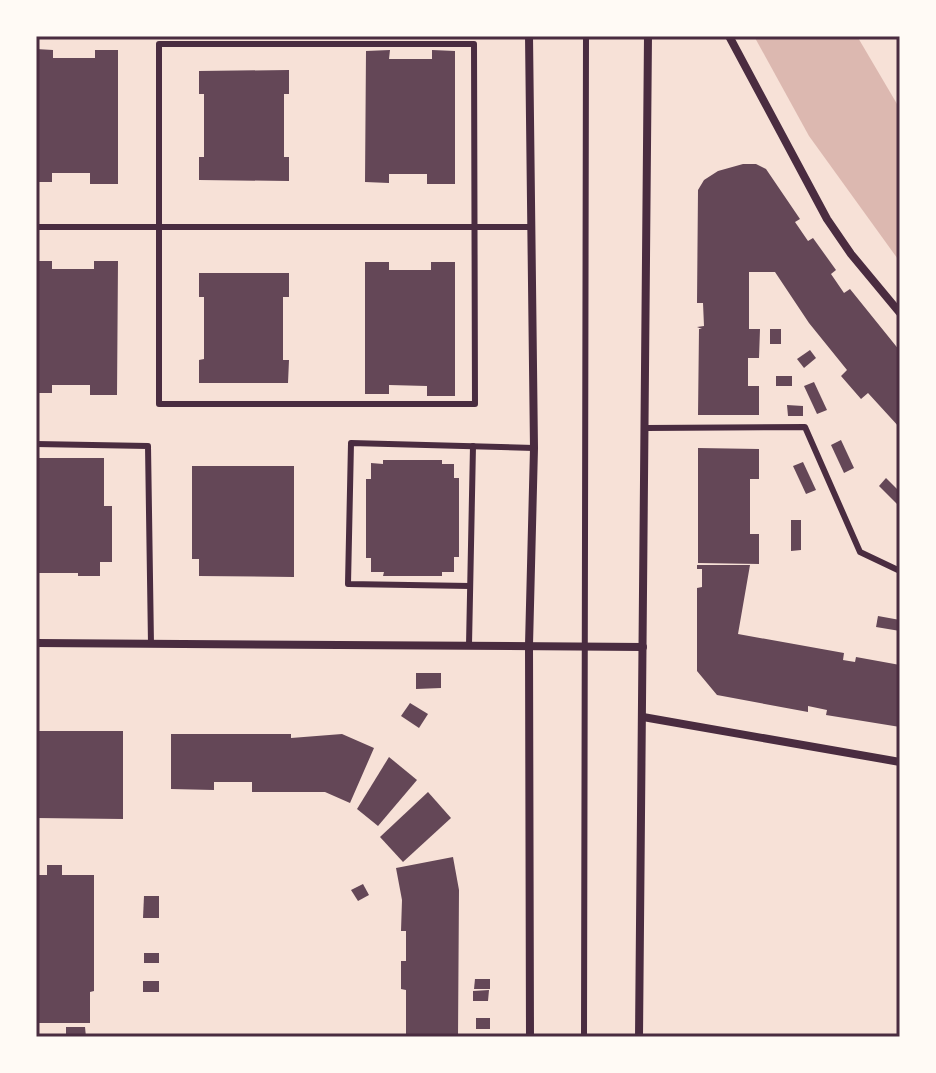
<svg xmlns="http://www.w3.org/2000/svg" width="936" height="1073" font-family="'Alegreya Sans',sans-serif">
<style>
.water{fill:#dcb8b0}
.building{fill:#644757}
.lines{fill:none;stroke-linecap:round;stroke-linejoin:round}
.service{stroke:#4a2c40;stroke-width:6}
.minor{stroke:#4a2c40;stroke-width:8}
.neatline{fill:none;stroke:#4a2c40;stroke-width:3}
</style>
<rect width="100%" height="100%" fill="#f7e1d7"/>
<!-- water -->
<path class="water" d="M 754,36 L 857,36 L 900,109 L 900,262 L 809,136 Z"/>
<!-- building -->
<g class="building">
<path d="M 36,49 L 53,50 L 53,58 L 95,58 L 95,50 L 118,50 L 118,184 L 90,184 L 90,173 L 52,173 L 52,182 L 36,182 Z"/>
<path d="M 390,50 L 389,59 L 432,59 L 432,50 L 455,51 L 455,184 L 427,184 L 427,174 L 389,174 L 389,183 L 365,182 L 366,51 Z"/>
<path d="M 289,70 L 289,94 L 284,94 L 284,157 L 289,157 L 289,181 L 199,180 L 199,157 L 204,157 L 204,94 L 199,94 L 199,71 Z"/>
<path d="M 743,164 L 756,164 L 766,169 L 800,219 L 795,222 L 808,241 L 813,238 L 836,270 L 831,274 L 844,293 L 850,289 L 900,351 L 900,428 L 868,393 L 861,399 L 841,376 L 847,370 L 809,323 L 775,272 L 749,272 L 749,329 L 760,329 L 759,358 L 748,358 L 748,386 L 759,386 L 759,415 L 698,415 L 699,329 L 702,329 L 697,327 L 704,326 L 703,303 L 697,303 L 698,190 L 704,180 L 718,171 Z"/>
<path d="M 36,261 L 52,261 L 52,269 L 94,269 L 94,261 L 118,261 L 117,395 L 90,395 L 90,385 L 52,385 L 52,393 L 36,393 Z"/>
<path d="M 365,262 L 389,262 L 389,270 L 431,270 L 431,262 L 455,262 L 455,396 L 427,396 L 427,386 L 389,385 L 389,394 L 365,394 Z"/>
<path d="M 199,273 L 289,273 L 289,297 L 283,297 L 283,360 L 289,360 L 288,383 L 199,383 L 199,360 L 204,359 L 204,297 L 199,297 Z"/>
<rect x="770" y="329" width="11" height="15"/>
<path d="M 810,350 L 816,358 L 804,368 L 797,359 Z"/>
<rect x="776" y="376" width="16" height="10"/>
<path d="M 814,382 L 827,410 L 817,414 L 804,386 Z"/>
<path d="M 787,405 L 803,406 L 803,416 L 788,416 Z"/>
<path d="M 841,440 L 854,468 L 844,473 L 831,445 Z"/>
<path d="M 698,448 L 759,449 L 759,479 L 750,479 L 750,534 L 759,534 L 759,564 L 698,563 Z"/>
<path d="M 39,458 L 104,458 L 104,506 L 112,506 L 112,562 L 100,562 L 100,576 L 78,576 L 78,573 L 36,573 L 36,461 L 39,461 Z"/>
<path d="M 383,460 L 442,460 L 442,464 L 454,464 L 454,478 L 459,478 L 459,557 L 454,557 L 454,572 L 442,572 L 442,576 L 383,576 L 384,572 L 371,572 L 371,558 L 366,558 L 366,479 L 371,479 L 371,463 L 383,464 Z"/>
<path d="M 803,462 L 816,490 L 806,494 L 793,466 Z"/>
<path d="M 192,466 L 294,466 L 294,577 L 199,576 L 199,559 L 192,559 Z"/>
<path d="M 886,478 L 900,492 L 900,507 L 879,486 Z"/>
<path d="M 791,520 L 801,520 L 801,550 L 791,551 Z"/>
<path d="M 697,565 L 750,565 L 738,634 L 844,653 L 843,660 L 855,662 L 856,657 L 900,665 L 900,727 L 826,715 L 827,710 L 808,706 L 808,712 L 717,695 L 697,671 L 697,588 L 702,587 L 702,569 L 697,569 Z"/>
<path d="M 878,616 L 900,620 L 900,631 L 876,627 Z"/>
<path d="M 416,673 L 441,673 L 441,688 L 416,689 Z"/>
<path d="M 410,703 L 428,714 L 419,728 L 401,716 Z"/>
<path d="M 36,731 L 123,731 L 123,819 L 36,818 Z"/>
<path d="M 171,734 L 291,734 L 291,738 L 342,734 L 374,748 L 350,803 L 325,792 L 252,792 L 252,782 L 214,782 L 214,790 L 171,789 Z"/>
<path d="M 389,757 L 417,780 L 378,826 L 357,809 Z"/>
<path d="M 428,792 L 451,818 L 403,862 L 380,837 Z"/>
<path d="M 453,857 L 459,890 L 458,1037 L 406,1037 L 406,990 L 401,989 L 401,961 L 406,961 L 406,931 L 401,931 L 402,900 L 396,868 Z"/>
<path d="M 47,865 L 62,865 L 62,875 L 94,875 L 94,991 L 90,992 L 90,1023 L 36,1023 L 36,875 L 47,875 Z"/>
<path d="M 363,884 L 369,895 L 358,901 L 351,890 Z"/>
<path d="M 144,896 L 159,896 L 159,918 L 143,918 Z"/>
<rect x="144" y="953" width="15" height="10"/>
<path d="M 475,979 L 490,979 L 490,989 L 474,989 Z"/>
<rect x="143" y="981" width="16" height="11"/>
<path d="M 489,990 L 488,1001 L 473,1001 L 473,991 Z"/>
<rect x="476" y="1018" width="14" height="11"/>
<path d="M 66,1027 L 85,1027 L 86,1037 L 66,1037 Z"/>
</g>
<g class="lines">
<!-- service -->
<g class="service">
<path d="M 159,44 L 474,44 L 475,404 L 159,404 Z"/>
<path d="M 36,227 L 529,227"/>
<path d="M 646,428 L 805,427 L 860,552 L 900,571"/>
<path d="M 36,444 L 148,446 L 151,644"/>
<path d="M 470,586 L 348,584 L 351,443 L 534,448"/>
<path d="M 469,645 L 473,446"/>
<path d="M 584,1037 L 586,36"/>
</g>
<!-- minor -->
<g class="minor">
<path d="M 529,36 L 534,448 L 529,645 L 530,1037"/>
<path d="M 729,36 L 827,219 L 851,254 L 900,313"/>
<path d="M 36,643 L 643,647"/>
<path d="M 643,717 L 900,762"/>
<path d="M 639,1037 L 648,36"/>
</g>
</g>
<!-- border -->
<rect width="936" height="1073" fill="none" stroke="#fffaf5" stroke-width="76"/>
<rect x="38" y="38" width="860" height="997" class="neatline"/>
</svg>
